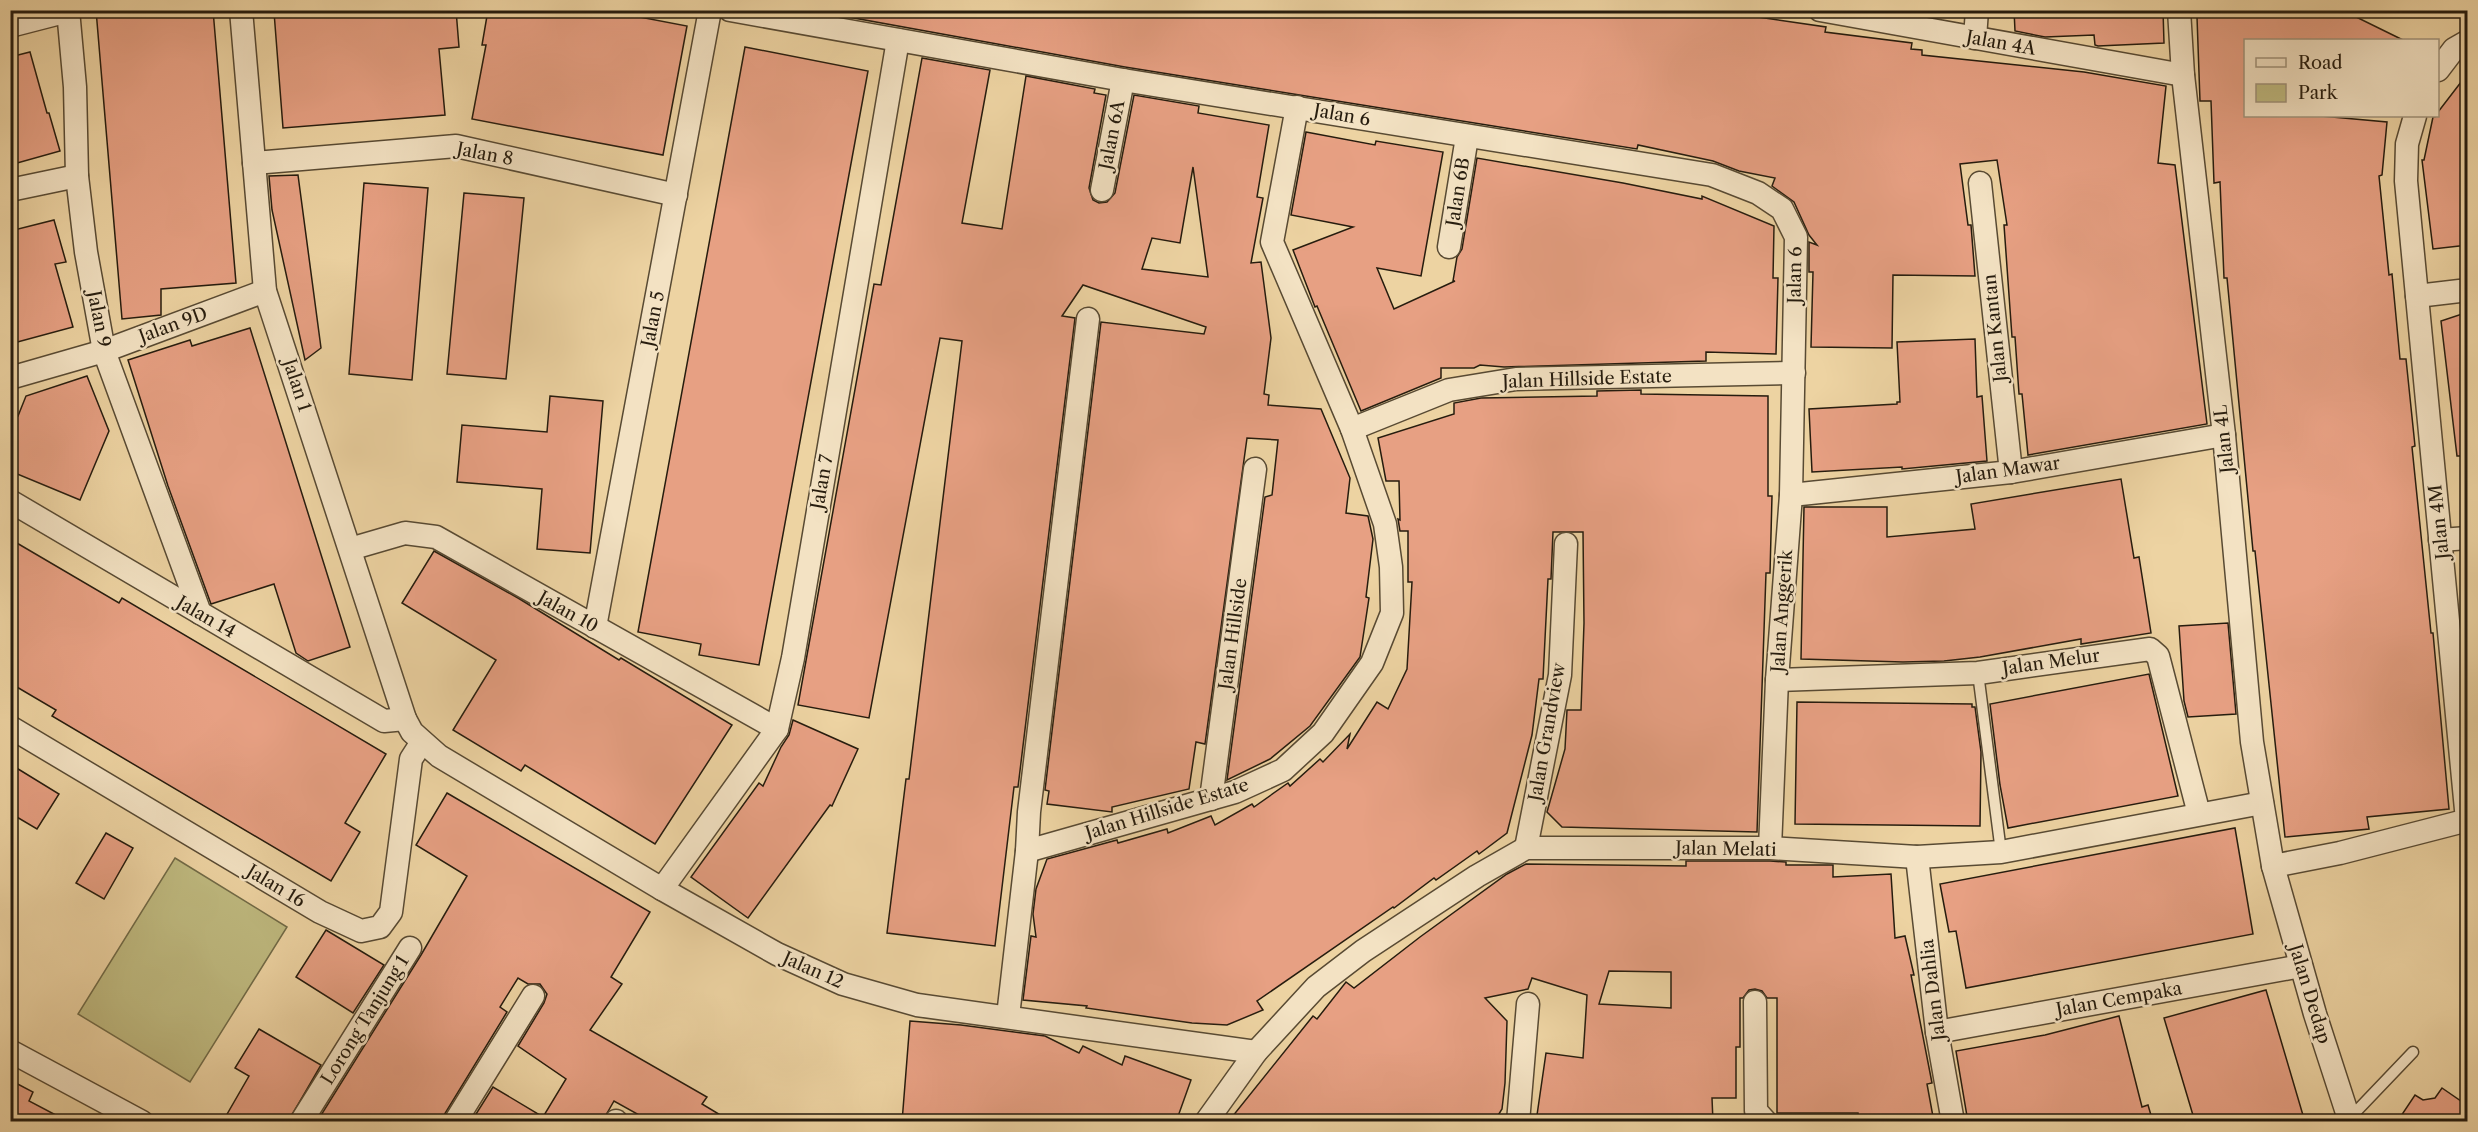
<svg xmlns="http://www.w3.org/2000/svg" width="2478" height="1132" font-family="'Libre Caslon Text',serif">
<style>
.green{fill:#bfba80;stroke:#726b47;stroke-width:1.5}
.building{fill:#e7a083;stroke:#261c0e;stroke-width:1.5;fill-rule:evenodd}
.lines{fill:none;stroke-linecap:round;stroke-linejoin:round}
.lane-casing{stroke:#584a33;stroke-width:13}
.street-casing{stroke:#584a33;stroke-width:25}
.lane{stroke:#f3e2c3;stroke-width:10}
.street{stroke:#f3e2c3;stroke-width:22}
.labels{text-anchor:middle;stroke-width:5;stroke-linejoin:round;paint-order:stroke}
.street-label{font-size:18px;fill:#261c0e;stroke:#f3e2c3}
</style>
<rect width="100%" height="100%" fill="#edd3a2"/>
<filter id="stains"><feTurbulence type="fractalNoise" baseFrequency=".00333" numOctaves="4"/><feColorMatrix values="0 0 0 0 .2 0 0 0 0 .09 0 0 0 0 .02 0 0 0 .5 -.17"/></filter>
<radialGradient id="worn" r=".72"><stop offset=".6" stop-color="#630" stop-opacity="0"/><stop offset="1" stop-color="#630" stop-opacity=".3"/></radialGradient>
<!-- green -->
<path class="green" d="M 175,858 L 287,927 L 190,1082 L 78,1014 Z"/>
<!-- building -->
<g class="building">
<path d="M 96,10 L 213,10 L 236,283 L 161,289 L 161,315 L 122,319 Z"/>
<path d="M 289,10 L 456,10 L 459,47 L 439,49 L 445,115 L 283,128 L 274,12 Z"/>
<path d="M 488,10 L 603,10 L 687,26 L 663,155 L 472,119 L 486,45 L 482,45 Z"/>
<path d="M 821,10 L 1738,10 L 1738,14 L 1826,27 L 1825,32 L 1912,43 L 1911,49 L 1922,50 L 1922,55 L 2084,72 L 2166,86 L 2158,163 L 2175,165 L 2207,424 L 2028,455 L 2022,394 L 2019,394 L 2015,337 L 2012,337 L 2004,225 L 2007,225 L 1997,160 L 1960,164 L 1968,225 L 1971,225 L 1975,276 L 1893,275 L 1892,348 L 1811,347 L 1813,272 L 1809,272 L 1809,242 L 1817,245 L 1809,235 L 1794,202 L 1772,186 L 1775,178 L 1739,171 L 1713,161 L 1638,145 L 1637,149 L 1125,67 L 821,12 Z"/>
<path d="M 2014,10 L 2163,10 L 2164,43 L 2098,46 L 2095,45 L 2094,35 L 2045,37 L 2015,31 Z"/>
<path d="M 2303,10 L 2342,10 L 2403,40 L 2246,40 L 2246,116 L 2321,116 L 2387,122 L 2382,175 L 2379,176 L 2389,275 L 2392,274 L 2400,359 L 2406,359 L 2415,446 L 2412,447 L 2431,633 L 2433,633 L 2449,809 L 2367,817 L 2369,829 L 2285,837 L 2255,551 L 2253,551 L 2227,278 L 2224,278 L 2220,182 L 2214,183 L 2211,101 L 2200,101 L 2197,17 L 2303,14 Z"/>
<path d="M 745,47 L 868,71 L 759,665 L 699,655 L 701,644 L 638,632 Z"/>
<path d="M 30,52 L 47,113 L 49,113 L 60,151 L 10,165 L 10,57 Z"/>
<path d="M 922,58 L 990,70 L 962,223 L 1002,229 L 1026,76 L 1095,89 L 1094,93 L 1106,95 L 1089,188 L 1093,200 L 1099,203 L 1107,202 L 1115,193 L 1134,95 L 1199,106 L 1198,113 L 1269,125 L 1257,197 L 1263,198 L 1251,263 L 1261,262 L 1271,338 L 1264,394 L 1269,395 L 1268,405 L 1321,409 L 1350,478 L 1346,513 L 1368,516 L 1373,539 L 1366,597 L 1369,598 L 1360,657 L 1310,726 L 1270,759 L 1227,780 L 1265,497 L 1272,495 L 1278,440 L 1247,438 L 1205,744 L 1196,742 L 1189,789 L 1112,807 L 1112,812 L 1047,804 L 1049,791 L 1045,790 L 1101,322 L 1204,334 L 1206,327 L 1083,285 L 1062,316 L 1075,318 L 1018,787 L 1014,787 L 995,946 L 887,933 L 906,779 L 909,779 L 962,341 L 940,338 L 869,718 L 798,705 L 874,284 L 881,285 ZM 1193,167 L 1208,277 L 1142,269 L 1152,238 L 1180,243 Z"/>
<path d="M 2468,73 L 2468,245 L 2433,249 L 2422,160 L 2424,160 L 2433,117 L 2438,116 L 2438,112 Z"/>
<path d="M 1306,132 L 1375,145 L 1376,141 L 1443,152 L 1421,276 L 1377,268 L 1394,309 L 1455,281 L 1453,281 L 1457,257 L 1462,249 L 1477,158 L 1623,183 L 1702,199 L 1702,196 L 1774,226 L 1773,278 L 1778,278 L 1776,354 L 1706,352 L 1706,361 L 1504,367 L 1480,365 L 1474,368 L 1441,368 L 1441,378 L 1361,411 L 1317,306 L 1315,307 L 1293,250 L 1353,227 L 1291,215 Z"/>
<path d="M 298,175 L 321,348 L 305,360 L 272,210 L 269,176 Z"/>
<path d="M 364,183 L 428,188 L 412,380 L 349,374 Z"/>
<path d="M 464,193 L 524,198 L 506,379 L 447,374 Z"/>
<path d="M 54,220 L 66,262 L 55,264 L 73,327 L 10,344 L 10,231 Z"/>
<path d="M 2468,312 L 2468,456 L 2457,456 L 2441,321 Z"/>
<path d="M 250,328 L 350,647 L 308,661 L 296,653 L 274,584 L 211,604 L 168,486 L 128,360 L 190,340 L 192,346 Z"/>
<path d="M 1975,339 L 1977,397 L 1982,396 L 1987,461 L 1902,469 L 1902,467 L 1812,472 L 1809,409 L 1897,404 L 1897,402 L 1900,402 L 1897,342 Z"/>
<path d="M 87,376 L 109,431 L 80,500 L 10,471 L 10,413 L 18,416 L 26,396 Z"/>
<path d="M 1641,390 L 1641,394 L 1768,396 L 1768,496 L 1772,496 L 1770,573 L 1766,573 L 1757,832 L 1562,827 L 1547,812 L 1565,749 L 1567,710 L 1581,710 L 1584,623 L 1583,532 L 1553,532 L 1551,579 L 1548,579 L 1543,679 L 1539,679 L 1532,735 L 1507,833 L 1479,854 L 1477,851 L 1436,880 L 1434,878 L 1394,908 L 1393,907 L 1257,1001 L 1263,1010 L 1227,1025 L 1192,1023 L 1086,1008 L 1087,1006 L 1023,1000 L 1031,936 L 1036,937 L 1033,914 L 1036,889 L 1047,859 L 1117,840 L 1118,843 L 1167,829 L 1168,833 L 1211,816 L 1215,825 L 1252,804 L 1254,807 L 1288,783 L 1290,786 L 1320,759 L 1323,762 L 1350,734 L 1347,749 L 1377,702 L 1388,709 L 1407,669 L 1412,582 L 1408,582 L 1408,531 L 1400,531 L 1398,519 L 1400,520 L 1399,481 L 1386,481 L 1378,438 L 1454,414 L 1454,403 L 1481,398 L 1597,396 L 1597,391 Z"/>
<path d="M 550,396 L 603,401 L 590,553 L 537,549 L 542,489 L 457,482 L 462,425 L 547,432 Z"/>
<path d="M 2121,479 L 2134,558 L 2139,557 L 2151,633 L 2081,644 L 2081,639 L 1980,657 L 1944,661 L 1903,662 L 1801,659 L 1804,507 L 1887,507 L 1887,537 L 1975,529 L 1971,504 Z"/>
<path d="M 10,539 L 119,603 L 122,598 L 386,754 L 345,823 L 360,832 L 331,881 L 52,716 L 56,710 L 10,683 Z"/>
<path d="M 434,551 L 518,598 L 619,660 L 621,658 L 732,725 L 655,844 L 525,765 L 521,771 L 453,730 L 496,660 L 402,603 Z"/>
<path d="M 2228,623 L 2236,714 L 2188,717 L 2184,701 L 2179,626 Z"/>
<path d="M 2149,674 L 2178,796 L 2008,828 L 2000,785 L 1990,704 Z"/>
<path d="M 1797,702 L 1972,704 L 1972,707 L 1975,707 L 1981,752 L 1980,826 L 1795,824 Z"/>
<path d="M 793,720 L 858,749 L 832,806 L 830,805 L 748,918 L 691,877 L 759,783 L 763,786 L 781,747 L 789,735 Z"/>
<path d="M 10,764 L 59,794 L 37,829 L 10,813 Z"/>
<path d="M 447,793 L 650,912 L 611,977 L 622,984 L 590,1030 L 707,1097 L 702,1104 L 732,1122 L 638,1122 L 641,1116 L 614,1101 L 602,1122 L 471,1122 L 493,1087 L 543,1117 L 566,1079 L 518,1046 L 544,1003 L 547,994 L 540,984 L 528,984 L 518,978 L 500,1007 L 507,1012 L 444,1115 L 442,1122 L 318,1120 L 421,955 L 467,876 L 416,845 Z"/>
<path d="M 2235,828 L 2253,934 L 1966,988 L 1956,931 L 1949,932 L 1940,884 Z"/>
<path d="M 106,833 L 133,848 L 104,899 L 76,883 Z"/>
<path d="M 1686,861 L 1770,861 L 1786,862 L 1786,865 L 1833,865 L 1833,877 L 1891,874 L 1895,938 L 1905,936 L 1914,975 L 1911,975 L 1932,1083 L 1927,1084 L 1934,1122 L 1859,1122 L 1858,1113 L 1777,1113 L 1777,998 L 1767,998 L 1762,991 L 1755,989 L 1749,990 L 1743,998 L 1740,998 L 1740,1047 L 1736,1047 L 1736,1098 L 1712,1098 L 1713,1122 L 1536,1122 L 1546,1053 L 1583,1058 L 1587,995 L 1532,978 L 1528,989 L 1485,998 L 1507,1021 L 1505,1083 L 1502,1109 L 1494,1122 L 1228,1122 L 1313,1016 L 1317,1019 L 1346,982 L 1354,988 L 1420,937 L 1507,874 L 1526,864 L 1686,866 ZM 1609,971 L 1671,972 L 1671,1008 L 1599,1004 Z"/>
<path d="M 326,930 L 384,965 L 353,1013 L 296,977 Z"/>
<path d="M 2266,990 L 2305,1122 L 2195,1122 L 2164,1018 Z"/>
<path d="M 2119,1016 L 2142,1107 L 2148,1105 L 2153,1122 L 1968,1122 L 1956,1051 L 2045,1035 Z"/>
<path d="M 910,1021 L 961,1025 L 1045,1036 L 1079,1053 L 1083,1046 L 1122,1065 L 1125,1056 L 1191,1080 L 1176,1122 L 902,1122 Z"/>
<path d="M 259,1029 L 321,1065 L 288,1122 L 236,1122 L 226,1116 L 249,1076 L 235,1068 Z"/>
<path d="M 10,1080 L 33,1092 L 29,1101 L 69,1122 L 10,1122 Z"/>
<path d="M 2442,1088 L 2468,1106 L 2468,1122 L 2397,1122 L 2415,1095 L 2423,1100 L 2435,1098 Z"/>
</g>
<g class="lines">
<defs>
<g id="lane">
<path d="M 1978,673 L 2001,852"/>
<path d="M 2349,1119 L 2413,1052"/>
</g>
<g id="street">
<path d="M 68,10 L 75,87 L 77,176 L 86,252 L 104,351 L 200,613"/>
<path d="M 241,10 L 265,291 L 405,719 L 412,732 L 439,756 L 662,889 L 777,954 L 843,984 L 917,1005 L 1256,1052"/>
<path d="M 730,10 L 1123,80 L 1712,175 L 1758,193 L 1782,209 L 1796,237 L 1791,495 L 1777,680 L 1770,848"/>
<path d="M 1820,10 L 2183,75"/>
<path d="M 2179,10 L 2183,75 L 2224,435 L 2252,742 L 2273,866 L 2315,1014 L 2350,1122"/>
<path d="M 10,26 L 68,11"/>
<path d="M 1975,38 L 1977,10"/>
<path d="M 2438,70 L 2454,49 L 2468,41"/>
<path d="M 2415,116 L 2407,144 L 2406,181 L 2467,820"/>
<path d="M 254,163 L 456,146 L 676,195"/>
<path d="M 1980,183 L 2011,472"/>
<path d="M 10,190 L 77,176"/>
<path d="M 1102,190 L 1123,80"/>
<path d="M 1449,247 L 1467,137"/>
<path d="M 2417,296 L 2468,290"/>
<path d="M 10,378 L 104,351 L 265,291"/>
<path d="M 1352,429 L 1449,390 L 1516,379 L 1794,373"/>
<path d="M 1791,495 L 2011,472 L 2224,435"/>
<path d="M 10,501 L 384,721 L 405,719"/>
<path d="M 2440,540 L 2468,538"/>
<path d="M 350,549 L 405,533 L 436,537 L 777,729"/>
<path d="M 595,627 L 710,10"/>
<path d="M 1777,680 L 1978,673 L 2150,649 L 2158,656 L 2199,814"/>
<path d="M 10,727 L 320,912 L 361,931 L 380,927 L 391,912 L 411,759 L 422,742"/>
<path d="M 1211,799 L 1255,469"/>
<path d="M 1526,848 L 1560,675 L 1566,544"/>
<path d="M 1027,851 L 1235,792 L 1283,770 L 1323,733 L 1372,663 L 1392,613 L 1391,567 L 1385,524 L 1352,429 L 1272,242 L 1297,107"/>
<path d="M 1917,857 L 1937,1032 L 1953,1122"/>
<path d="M 2273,866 L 2340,853 L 2468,820"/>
<path d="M 662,889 L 777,729 L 793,658 L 898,40"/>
<path d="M 1755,1002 L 1756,1111 L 1766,1122"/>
<path d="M 1008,1016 L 1027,851 L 1029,812 L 1088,319"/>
<path d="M 1937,1032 L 2301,966"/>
<path d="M 10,1051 L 142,1122"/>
<path d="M 301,1122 L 410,948"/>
<path d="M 455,1122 L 533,996"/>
<path d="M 616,1122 L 616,1121"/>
<path d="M 1206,1122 L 1256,1052 L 1316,987 L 1363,951 L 1477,876 L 1526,848 L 1770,848 L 1917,857 L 2001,852 L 2262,803"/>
<path d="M 1518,1122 L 1528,1004"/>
</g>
</defs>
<!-- lane casing -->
<use href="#lane" class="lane-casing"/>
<!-- street casing -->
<use href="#street" class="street-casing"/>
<!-- lane -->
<use href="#lane" class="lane"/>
<!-- street -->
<use href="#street" class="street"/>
</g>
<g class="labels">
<!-- street labels -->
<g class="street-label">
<text transform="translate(2001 43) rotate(10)" y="6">Jalan 4A</text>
<text transform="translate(1342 115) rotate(10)" y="6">Jalan 6</text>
<text transform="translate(1112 135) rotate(-79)" y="6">Jalan 6A</text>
<text transform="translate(485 154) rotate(11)" y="6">Jalan 8</text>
<text transform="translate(1458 192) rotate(-81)" y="6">Jalan 6B</text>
<text transform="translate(1795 275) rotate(-89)" y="6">Jalan 6</text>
<text transform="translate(99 319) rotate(79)" y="6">Jalan 9</text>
<text transform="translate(653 319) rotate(-79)" y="6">Jalan 5</text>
<text transform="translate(173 325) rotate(-20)" y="6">Jalan 9D</text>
<text transform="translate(1995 328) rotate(-96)" y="6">Jalan Kantan</text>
<text transform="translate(1587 379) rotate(-2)" y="6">Jalan Hillside Estate</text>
<text transform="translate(297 385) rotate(72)" y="6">Jalan 1</text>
<text transform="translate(2224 439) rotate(-96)" y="6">Jalan 4L</text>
<text transform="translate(2008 470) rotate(-8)" y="6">Jalan Mawar</text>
<text transform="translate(822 482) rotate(-80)" y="6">Jalan 7</text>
<text transform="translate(2439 522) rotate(-96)" y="6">Jalan 4M</text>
<text transform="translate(1782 611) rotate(-86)" y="6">Jalan Anggerik</text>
<text transform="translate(568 612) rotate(29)" y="6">Jalan 10</text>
<text transform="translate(206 617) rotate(30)" y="6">Jalan 14</text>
<text transform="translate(1233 634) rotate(-82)" y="6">Jalan Hillside</text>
<text transform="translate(2051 662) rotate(-8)" y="6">Jalan Melur</text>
<text transform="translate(1547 732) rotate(-80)" y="6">Jalan Grandview</text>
<text transform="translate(1167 809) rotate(-17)" y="6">Jalan Hillside Estate</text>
<text transform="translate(1726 849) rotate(1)" y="6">Jalan Melati</text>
<text transform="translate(276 886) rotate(31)" y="6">Jalan 16</text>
<text transform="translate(813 970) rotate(24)" y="6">Jalan 12</text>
<text transform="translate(1933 990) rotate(-97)" y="6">Jalan Dahlia</text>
<text transform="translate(2310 994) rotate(73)" y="6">Jalan Dedap</text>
<text transform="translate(2119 999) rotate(-10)" y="6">Jalan Cempaka</text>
<text transform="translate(365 1020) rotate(-58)" y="6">Lorong Tanjung 1</text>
</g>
</g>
<!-- margin -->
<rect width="2478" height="1132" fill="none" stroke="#edd3a2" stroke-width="36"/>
<rect x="12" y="12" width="2454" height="1108" fill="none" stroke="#261c0e" stroke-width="3"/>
<rect x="18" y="18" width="2442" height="1096" fill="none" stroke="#261c0e" stroke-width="1.5"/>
<!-- legend -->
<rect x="2244" y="39" width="195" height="78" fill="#f3e2c3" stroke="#a1937b" stroke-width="1.5"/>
<rect x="2256" y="58" width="30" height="9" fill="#f3e2c3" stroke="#a1937b" stroke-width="1.5"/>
<text x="2298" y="69" font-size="18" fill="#261c0e">Road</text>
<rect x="2256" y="84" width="30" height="18" fill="#bfba80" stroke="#a1937b" stroke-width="1.5"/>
<text x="2298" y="99" font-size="18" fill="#261c0e">Park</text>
<rect width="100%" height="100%" filter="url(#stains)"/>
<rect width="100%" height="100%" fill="url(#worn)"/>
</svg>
